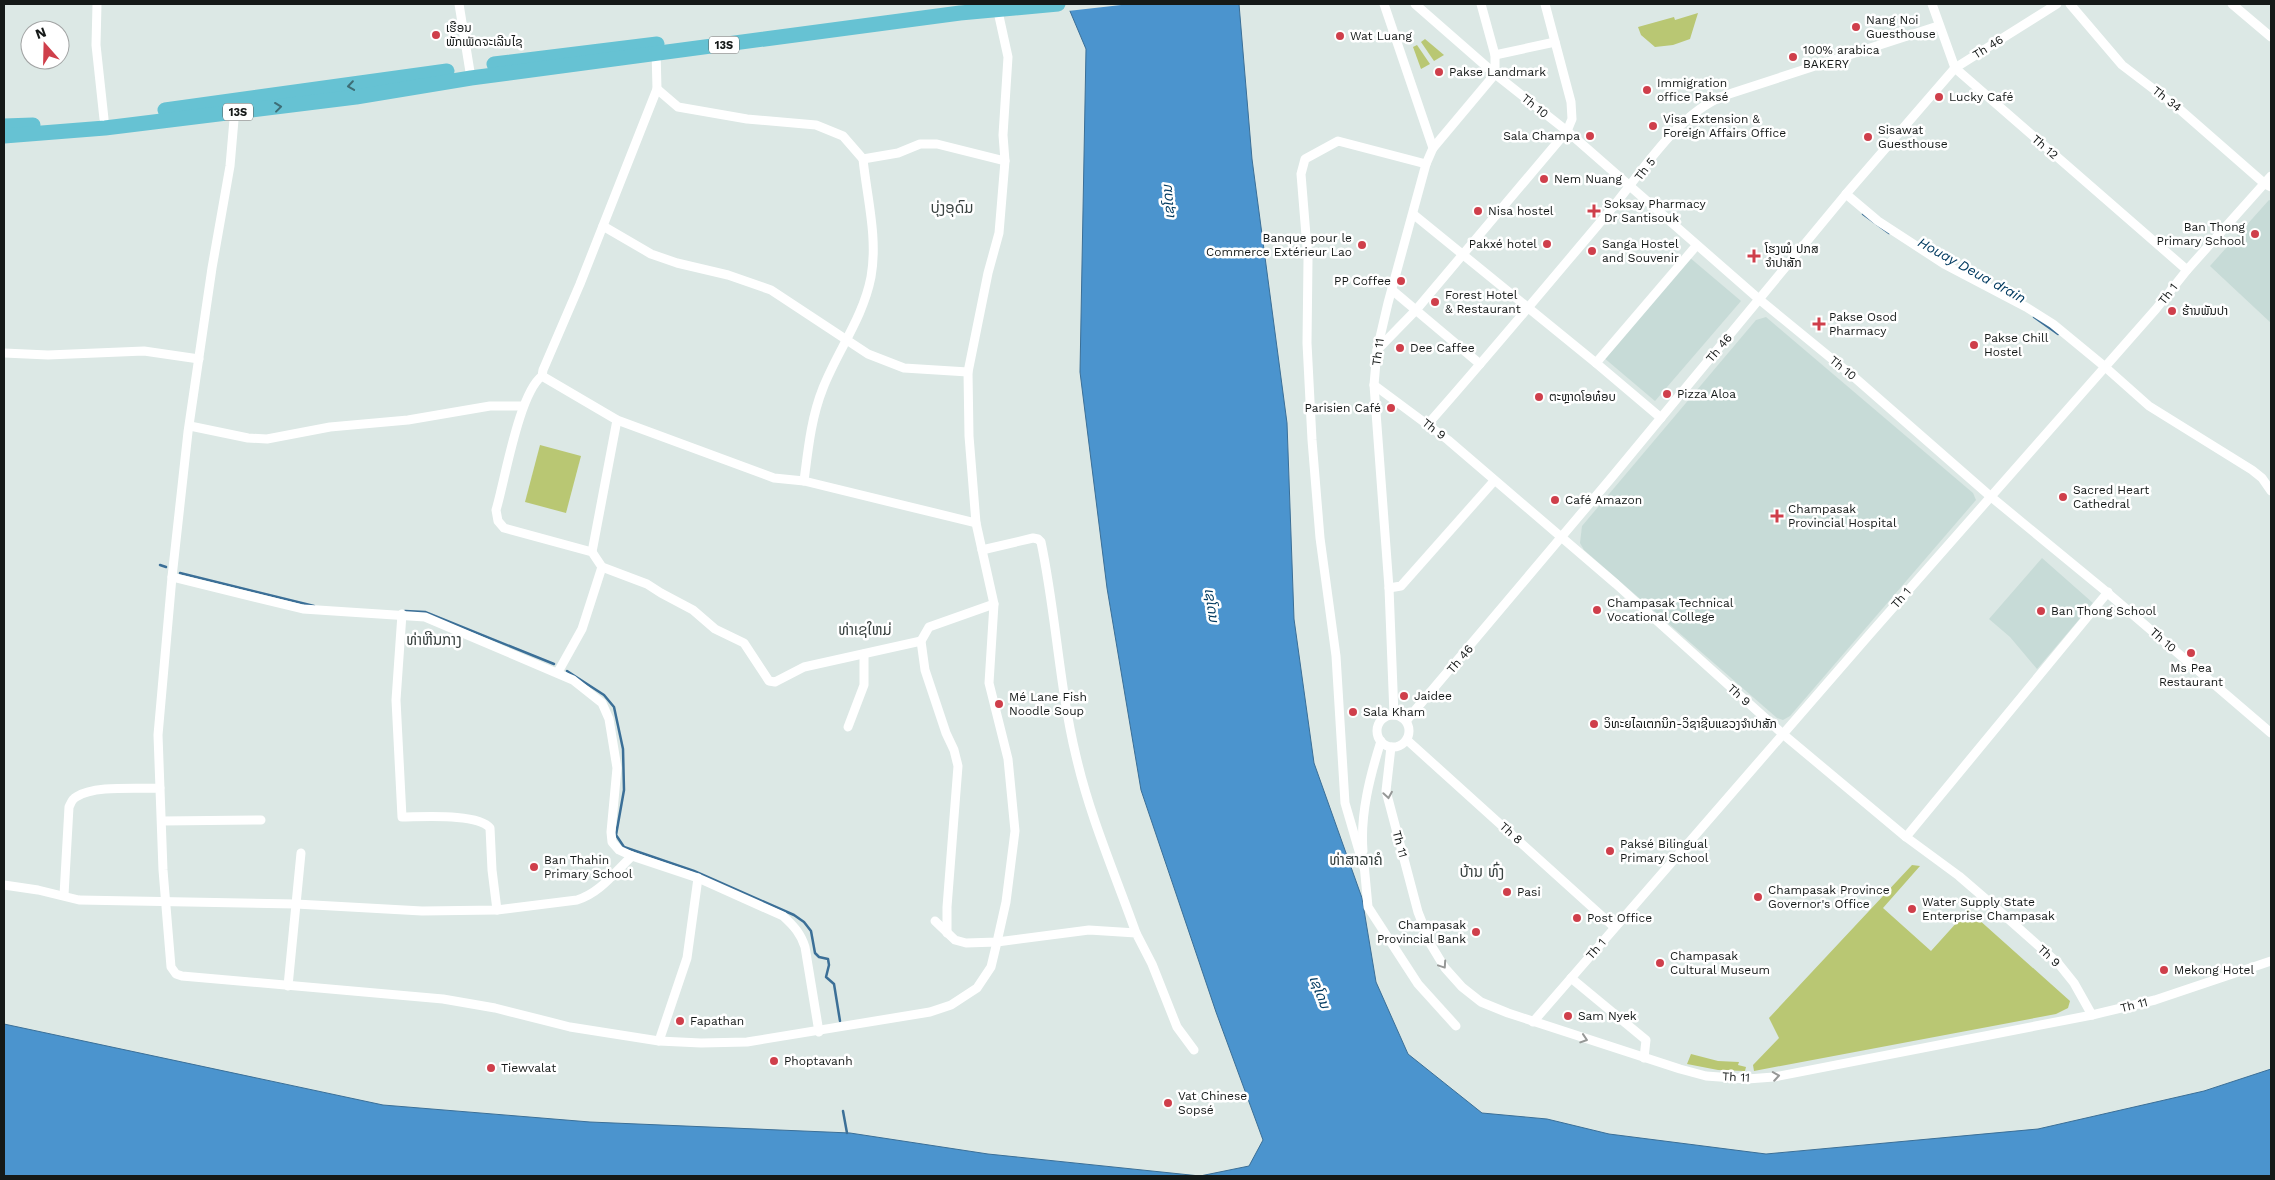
<svg xmlns="http://www.w3.org/2000/svg" width="2275" height="1180" font-family="'Work Sans','Noto Sans Lao',sans-serif">
<style>
.built{fill:#c7dbd7}
.green{fill:#b9c773}
.water{fill:#4b94ce;stroke:#3b6f97}
.pier{fill:#dce8e5}
.lines{fill:none;stroke-linecap:round;stroke-linejoin:round}
.stream{stroke:#3b6f97;stroke-width:2.5}
.minor{stroke:#fff;stroke-width:9}
.trunk{stroke:#66c2d3;stroke-width:15}
.oneway{stroke:#3e6e76}
.oneway2{stroke:#969897}
.poi-dot{fill:#cf3f4b;stroke:#fff;stroke-width:2}
.labels{text-anchor:middle;stroke-width:5;stroke-linejoin:round;paint-order:stroke}
.shield{fill:#fff;stroke:#5b5e5d;stroke-width:1}
.shield-label{font-size:11px;font-weight:bold;fill:#151918}
.poi-label{font-size:12px;fill:#151918;stroke:#fff;text-anchor:start}
.street-label{font-size:12px;fill:#151918;stroke:#fff}
.water-label{font-size:14px;font-style:italic;fill:#003a60;stroke:#fff}
.quarter-label{font-size:15px;fill:#394240;stroke:#fff}
</style>
<rect width="100%" height="100%" fill="#dce8e5"/>
<!-- built -->
<g class="built">
<path d="M 2269,200 L 2271,201 L 2271,323 L 2210,266 Z"/>
<path d="M 1689,257 L 1741,301 L 1655,401 L 1603,357 Z"/>
<path d="M 1766,317 L 1973,493 L 1976,500 L 1790,716 L 1783,720 L 1777,718 L 1584,550 L 1580,543 L 1582,526 L 1756,320 Z"/>
<path d="M 2042,558 L 2093,603 L 2037,669 L 2010,637 L 1989,619 Z"/>
</g>
<!-- green -->
<g class="green">
<path d="M 1698,13 L 1690,39 L 1673,45 L 1655,47 L 1641,35 L 1638,27 L 1674,17 L 1675,20 Z"/>
<path d="M 1425,39 L 1444,55 L 1434,61 L 1421,42 Z"/>
<path d="M 1417,45 L 1430,64 L 1421,69 L 1413,47 Z"/>
<path d="M 540,445 L 581,456 L 566,513 L 525,502 Z"/>
<path d="M 1912,865 L 1920,866 L 1883,908 L 1931,951 L 1968,910 L 2070,1001 L 2068,1008 L 2056,1014 L 1754,1071 L 1753,1065 L 1779,1038 L 1769,1018 Z"/>
<path d="M 1691,1054 L 1718,1061 L 1739,1062 L 1738,1065 L 1746,1067 L 1745,1071 L 1718,1070 L 1687,1064 Z"/>
</g>
<!-- water -->
<path class="water" d="M 1067,4 L 1239,4 L 1252,159 L 1287,423 L 1294,619 L 1314,763 L 1362,898 L 1376,982 L 1408,1054 L 1482,1113 L 1547,1119 L 1609,1134 L 1766,1154 L 2038,1129 L 2204,1091 L 2271,1069 L 2271,1176 L 4,1176 L 4,1024 L 383,1105 L 590,1122 L 850,1133 L 988,1154 L 1200,1176 L 1249,1166 L 1263,1140 L 1216,1012 L 1141,790 L 1107,588 L 1080,372 L 1086,49 Z"/>
<!-- pier -->
<path class="pier" d="M 1065,4 L 1130,4 L 1068,11 Z"/>
<g class="lines">
<!-- stream -->
<g class="stream">
<path d="M 1863,214 L 1889,233"/>
<path d="M 2034,317 L 2058,334"/>
<path d="M 160,565 L 166,567"/>
<path d="M 180,573 L 314,606"/>
<path d="M 405,611 L 425,612 L 554,664"/>
<path d="M 567,671 L 604,695 L 614,707 L 623,749 L 624,790 L 616,835 L 624,847 L 694,871 L 794,915 L 804,922 L 811,931 L 815,953 L 819,957 L 828,959 L 829,965 L 826,977 L 834,984 L 840,1021"/>
<path d="M 843,1111 L 847,1133"/>
</g>
<!-- minor -->
<g class="minor">
<path d="M 97,4 L 96,45 L 104,119"/>
<path d="M 459,4 L 471,78"/>
<path d="M 1384,4 L 1433,148 L 1426,164 L 1388,303 L 1377,350 L 1374,385 L 1389,588 L 1394,715"/>
<path d="M 1415,4 L 1495,74 L 1567,131 L 1760,300 L 1854,377 L 1990,496 L 2103,589 L 2271,733"/>
<path d="M 1932,4 L 1955,68 L 2187,270"/>
<path d="M 2070,4 L 2122,65 L 2177,107 L 2265,184 L 2271,187"/>
<path d="M 2232,4 L 2271,37"/>
<path d="M 656,50 L 657,89 L 580,284 L 543,370 L 542,376 C 519,393 505,480 496,510 L 498,521 L 504,528 L 592,552 L 602,567 L 647,584 L 661,593 L 693,610 L 715,629 L 744,643 L 769,681 L 775,682 L 804,667 L 921,641"/>
<path d="M 1495,55 L 1555,42"/>
<path d="M 657,89 L 678,107 L 747,119 L 816,125 L 843,136 L 863,159 L 898,153 L 920,144 L 937,144 L 1005,161"/>
<path d="M 235,108 L 230,166 L 212,268 L 188,432 L 172,577 L 158,735 L 163,870 L 171,967 L 176,974 L 182,976 L 443,999 L 495,1008 L 570,1027 L 659,1041 L 701,1043 L 747,1042 L 930,1012 L 951,1005 L 977,988 L 991,967 L 997,942 L 1006,902 L 1015,831 L 1008,759 L 989,683 L 994,604 L 976,523 L 969,436 L 968,372 L 988,273 L 999,233 L 1005,161 L 1003,135 L 1008,57 L 997,7"/>
<path d="M 1433,148 L 1495,74 L 1495,55 L 1481,4"/>
<path d="M 1846,194 L 1878,221 L 1944,264 L 2026,307 L 2053,324 L 2104,366 L 2149,406 L 2252,470 L 2262,478 L 2271,491"/>
<path d="M 1413,214 L 1596,363 L 1661,418"/>
<path d="M 603,226 L 651,254 L 677,263 L 728,275 L 771,290 L 868,354 L 904,368 L 968,372"/>
<path d="M 1392,290 L 1480,364"/>
<path d="M 1377,350 L 1416,310 L 1567,131 L 1572,119 L 1571,102 L 1545,4"/>
<path d="M 4,353 L 48,355 L 144,351 L 199,359"/>
<path d="M 1596,363 L 1696,246"/>
<path d="M 542,376 L 617,420 L 774,478 L 804,481 L 976,523"/>
<path d="M 1374,385 L 1448,440 L 1616,584 L 1784,735 L 1906,837 L 1959,876 L 1988,901 L 2058,963 L 2074,983 L 2092,1015"/>
<path d="M 1428,424 C 1489,355 1548,284 1608,213 C 1641,174 1675,116 1723,96 L 1938,26"/>
<path d="M 190,426 L 248,438 L 267,439 L 330,427 L 408,420 L 490,406 L 523,406"/>
<path d="M 804,481 C 808,450 811,418 823,388 C 838,350 863,318 871,277 C 878,238 867,198 863,159"/>
<path d="M 982,550 L 1033,538 L 1038,539 L 1041,542 C 1056,613 1059,686 1076,756 C 1090,817 1115,874 1136,933"/>
<path d="M 592,552 L 617,420"/>
<path d="M 172,577 L 303,609 L 425,617 L 573,680 L 602,703 L 609,719 L 617,768 L 611,832 L 612,842 L 619,850 L 632,856 L 698,878 L 783,916 C 794,926 801,934 805,947 L 819,1032"/>
<path d="M 1389,588 L 1401,586 L 1494,481"/>
<path d="M 402,614 L 396,700 L 402,817 C 422,817 478,813 490,828 L 492,870 L 497,910"/>
<path d="M 558,672 L 582,629 L 602,567"/>
<circle cx="1393" cy="731" r="16"/>
<path d="M 1406,721 L 1612,477 L 1846,194 L 1955,68 L 2057,4"/>
<path d="M 848,727 L 864,685 L 864,654"/>
<path d="M 1407,740 L 1614,927"/>
<path d="M 1391,747 L 1386,791 L 1418,912 L 1431,945 L 1445,968 L 1462,987 L 1481,1002 L 1508,1013 L 1680,1069 L 1706,1076 L 1747,1079 L 1774,1077 L 2092,1015 L 2155,1000 L 2271,961"/>
<path d="M 162,821 L 261,820"/>
<path d="M 1906,837 L 2108,592"/>
<path d="M 1363,851 C 1360,814 1370,776 1381,741"/>
<path d="M 1364,864 L 1368,907 L 1418,984 L 1456,1026"/>
<path d="M 1364,868 L 1345,803 L 1336,656 L 1320,538 L 1312,440 L 1307,343 L 1308,260 L 1301,174 L 1305,159 L 1338,141 L 1426,164"/>
<path d="M 4,885 L 38,890 L 79,900 L 296,904 L 422,911 L 497,910 L 577,900 C 600,893 614,873 632,856"/>
<path d="M 64,895 L 69,807 C 71,803 72,799 76,797 C 94,785 137,789 160,788"/>
<path d="M 935,921 L 955,940 L 966,943 L 997,942 L 1089,930 L 1136,933 L 1152,964 L 1177,1027 L 1194,1050"/>
<path d="M 947,933 L 947,907 L 958,766 L 954,750 L 946,733 L 925,670 L 921,641 L 929,627 L 994,604"/>
<path d="M 1571,978 L 1646,1040 L 1644,1058"/>
<path d="M 288,986 L 301,853"/>
<path d="M 1533,1022 L 1869,635 L 2156,309 L 2187,270 L 2271,176"/>
<path d="M 659,1041 L 687,958 L 698,878"/>
</g>
<!-- trunk -->
<g class="trunk">
<path d="M 494,64 L 657,44"/>
<path d="M 165,110 L 447,71"/>
<path d="M 4,126 L 33,125"/>
<path d="M 4,136 L 105,128 L 356,97 L 471,78 L 960,13 L 1058,4"/>
</g>
</g>
<!-- one-way arrows -->
<defs><path id="oneway-chevron" d="M-2-3.5L2.5 0L-2 3.5" fill="none" stroke-width="1.6" stroke-linecap="round" stroke-linejoin="round" transform="scale(1.25)"/></defs>
<g class="oneway">
<use href="#oneway-chevron" transform="translate(351 86) rotate(172)"/>
<use href="#oneway-chevron" transform="translate(278 107) rotate(-7)"/>
</g>
<g class="oneway2">
<use href="#oneway-chevron" transform="translate(1388 795) rotate(81)"/>
<use href="#oneway-chevron" transform="translate(1443 965) rotate(56)"/>
<use href="#oneway-chevron" transform="translate(1584 1039) rotate(18)"/>
<use href="#oneway-chevron" transform="translate(1776 1076) rotate(-9)"/>
</g>
<!-- markers -->
<g class="poi-dot">
<circle cx="1856" cy="27" r="5"/>
<circle cx="436" cy="35" r="5"/>
<circle cx="1340" cy="36" r="5"/>
<circle cx="1793" cy="57" r="5"/>
<circle cx="1439" cy="72" r="5"/>
<circle cx="1647" cy="90" r="5"/>
<circle cx="1939" cy="97" r="5"/>
<circle cx="1653" cy="126" r="5"/>
<circle cx="1590" cy="136" r="5"/>
<circle cx="1868" cy="137" r="5"/>
<circle cx="1544" cy="179" r="5"/>
<circle cx="1478" cy="211" r="5"/>
<path d="M1591.5 203.5h5v5h5v5h-5v5h-5v-5h-5v-5h5z"/>
<circle cx="2255" cy="234" r="5"/>
<circle cx="1547" cy="244" r="5"/>
<circle cx="1362" cy="245" r="5"/>
<circle cx="1592" cy="251" r="5"/>
<path d="M1751.5 248.5h5v5h5v5h-5v5h-5v-5h-5v-5h5z"/>
<circle cx="1401" cy="281" r="5"/>
<circle cx="1435" cy="302" r="5"/>
<circle cx="2172" cy="311" r="5"/>
<path d="M1816.5 316.5h5v5h5v5h-5v5h-5v-5h-5v-5h5z"/>
<circle cx="1974" cy="345" r="5"/>
<circle cx="1400" cy="348" r="5"/>
<circle cx="1667" cy="394" r="5"/>
<circle cx="1539" cy="397" r="5"/>
<circle cx="1391" cy="408" r="5"/>
<circle cx="2063" cy="497" r="5"/>
<circle cx="1555" cy="500" r="5"/>
<path d="M1774.5 508.5h5v5h5v5h-5v5h-5v-5h-5v-5h5z"/>
<circle cx="1597" cy="610" r="5"/>
<circle cx="2041" cy="611" r="5"/>
<circle cx="2191" cy="653" r="5"/>
<circle cx="1404" cy="696" r="5"/>
<circle cx="999" cy="704" r="5"/>
<circle cx="1353" cy="712" r="5"/>
<circle cx="1594" cy="724" r="5"/>
<circle cx="1610" cy="851" r="5"/>
<circle cx="534" cy="867" r="5"/>
<circle cx="1507" cy="892" r="5"/>
<circle cx="1758" cy="897" r="5"/>
<circle cx="1912" cy="909" r="5"/>
<circle cx="1577" cy="918" r="5"/>
<circle cx="1476" cy="932" r="5"/>
<circle cx="1660" cy="963" r="5"/>
<circle cx="2164" cy="970" r="5"/>
<circle cx="1568" cy="1016" r="5"/>
<circle cx="680" cy="1021" r="5"/>
<circle cx="774" cy="1061" r="5"/>
<circle cx="491" cy="1068" r="5"/>
<circle cx="1168" cy="1103" r="5"/>
</g>
<g class="labels">
<!-- shield labels -->
<g class="shield">
<rect x="709" y="36.5" width="30" height="17" rx="4"/>
<rect x="223" y="103.5" width="30" height="17" rx="4"/>
</g>
<g class="shield-label">
<text x="724" y="49">13S</text>
<text x="238" y="116">13S</text>
</g>
<!-- poi labels -->
<g class="poi-label">
<text x="1866" y="24">Nang Noi<tspan x="1866" dy="14">Guesthouse</tspan></text>
<text x="446" y="32">ເຮືອນ<tspan x="446" dy="14">ພັກເພັດຈະເລີນໄຊ</tspan></text>
<text x="1350" y="40">Wat Luang</text>
<text x="1803" y="54">100% arabica<tspan x="1803" dy="14">BAKERY</tspan></text>
<text x="1449" y="76">Pakse Landmark</text>
<text x="1657" y="87">Immigration<tspan x="1657" dy="14">office Paksé</tspan></text>
<text x="1949" y="101">Lucky Café</text>
<text x="1663" y="123">Visa Extension &amp;<tspan x="1663" dy="14">Foreign Affairs Office</tspan></text>
<text x="1878" y="134">Sisawat<tspan x="1878" dy="14">Guesthouse</tspan></text>
<text x="1580" y="140" text-anchor="end">Sala Champa</text>
<text x="1554" y="183">Nem Nuang</text>
<text x="1604" y="208">Soksay Pharmacy<tspan x="1604" dy="14">Dr Santisouk</tspan></text>
<text x="1488" y="215">Nisa hostel</text>
<text x="2245" y="231" text-anchor="end">Ban Thong<tspan x="2245" dy="14">Primary School</tspan></text>
<text x="1352" y="242" text-anchor="end">Banque pour le<tspan x="1352" dy="14">Commerce Extérieur Lao</tspan></text>
<text x="1537" y="248" text-anchor="end">Pakxé hotel</text>
<text x="1602" y="248">Sanga Hostel<tspan x="1602" dy="14">and Souvenir</tspan></text>
<text x="1765" y="253">ໂຮງໝໍ ປກສ<tspan x="1765" dy="14">ຈຳປາສັກ</tspan></text>
<text x="1391" y="285" text-anchor="end">PP Coffee</text>
<text x="1445" y="299">Forest Hotel<tspan x="1445" dy="14">&amp; Restaurant</tspan></text>
<text x="2182" y="315">ຮ້ານພັນປາ</text>
<text x="1829" y="321">Pakse Osod<tspan x="1829" dy="14">Pharmacy</tspan></text>
<text x="1984" y="342">Pakse Chill<tspan x="1984" dy="14">Hostel</tspan></text>
<text x="1410" y="352">Dee Caffee</text>
<text x="1677" y="398">Pizza Aloa</text>
<text x="1549" y="401">ຕະຫຼາດໂອທ໋ອບ</text>
<text x="1381" y="412" text-anchor="end">Parisien Café</text>
<text x="2073" y="494">Sacred Heart<tspan x="2073" dy="14">Cathedral</tspan></text>
<text x="1565" y="504">Café Amazon</text>
<text x="1788" y="513">Champasak<tspan x="1788" dy="14">Provincial Hospital</tspan></text>
<text x="1607" y="607">Champasak Technical<tspan x="1607" dy="14">Vocational College</tspan></text>
<text x="2051" y="615">Ban Thong School</text>
<text x="2191" y="672" text-anchor="middle">Ms Pea<tspan x="2191" dy="14">Restaurant</tspan></text>
<text x="1414" y="700">Jaidee</text>
<text x="1009" y="701">Mé Lane Fish<tspan x="1009" dy="14">Noodle Soup</tspan></text>
<text x="1363" y="716">Sala Kham</text>
<text x="1604" y="728">ວິທະຍໄລເຕກນິກ-ວິຊາຊີບແຂວງຈໍາປາສັກ</text>
<text x="1620" y="848">Paksé Bilingual<tspan x="1620" dy="14">Primary School</tspan></text>
<text x="544" y="864">Ban Thahin<tspan x="544" dy="14">Primary School</tspan></text>
<text x="1768" y="894">Champasak Province<tspan x="1768" dy="14">Governor's Office</tspan></text>
<text x="1517" y="896">Pasi</text>
<text x="1922" y="906">Water Supply State<tspan x="1922" dy="14">Enterprise Champasak</tspan></text>
<text x="1587" y="922">Post Office</text>
<text x="1466" y="929" text-anchor="end">Champasak<tspan x="1466" dy="14">Provincial Bank</tspan></text>
<text x="1670" y="960">Champasak<tspan x="1670" dy="14">Cultural Museum</tspan></text>
<text x="2174" y="974">Mekong Hotel</text>
<text x="1578" y="1020">Sam Nyek</text>
<text x="690" y="1025">Fapathan</text>
<text x="784" y="1065">Phoptavanh</text>
<text x="501" y="1072">Tiewvalat</text>
<text x="1178" y="1100">Vat Chinese<tspan x="1178" dy="14">Sopsé</tspan></text>
</g>
<!-- street labels -->
<g class="street-label">
<text transform="translate(1988 47) rotate(-32)" y="4">Th 46</text>
<text transform="translate(2167 99) rotate(38)" y="4">Th 34</text>
<text transform="translate(1535 106) rotate(39)" y="4">Th 10</text>
<text transform="translate(2045 147) rotate(41)" y="4">Th 12</text>
<text transform="translate(1645 169) rotate(-52)" y="4">Th 5</text>
<text transform="translate(2168 294) rotate(-52)" y="4">Th 1</text>
<text transform="translate(1719 348) rotate(-50)" y="4">Th 46</text>
<text transform="translate(1378 352) rotate(-82)" y="4">Th 11</text>
<text transform="translate(1843 368) rotate(39)" y="4">Th 10</text>
<text transform="translate(1434 429) rotate(38)" y="4">Th 9</text>
<text transform="translate(1901 598) rotate(-49)" y="4">Th 1</text>
<text transform="translate(2163 640) rotate(41)" y="4">Th 10</text>
<text transform="translate(1460 659) rotate(-49)" y="4">Th 46</text>
<text transform="translate(1739 695) rotate(42)" y="4">Th 9</text>
<text transform="translate(1511 833) rotate(42)" y="4">Th 8</text>
<text transform="translate(1400 844) rotate(75)" y="4">Th 11</text>
<text transform="translate(1596 949) rotate(-49)" y="4">Th 1</text>
<text transform="translate(2049 956) rotate(43)" y="4">Th 9</text>
<text transform="translate(2134 1005) rotate(-14)" y="4">Th 11</text>
<text transform="translate(1736 1077) rotate(3)" y="4">Th 11</text>
</g>
<!-- water labels -->
<g class="water-label">
<text transform="translate(1168 202) rotate(-95)" y="5">ເຊໂດນ</text>
<text transform="translate(1972 270) rotate(29)" y="5">Houay Deua drain</text>
<text transform="translate(1212 605) rotate(82)" y="5">ເຊໂດນ</text>
<text transform="translate(1320 992) rotate(69)" y="5">ເຊໂດນ</text>
</g>
<!-- quarter labels -->
<g class="quarter-label">
<text x="952" y="213">ບຸ່ງອຸດົມ</text>
<text x="865" y="635">ທ່າເຊໃຫມ່</text>
<text x="434" y="645">ທ່າຫີນກາງ</text>
<text x="1356" y="865">ທ່າສາລາຄໍ</text>
<text x="1482" y="877">ບ້ານ ທົ່ງ</text>
</g>
</g>
<!-- border -->
<rect width="2275" height="1180" fill="none" stroke="#151918" stroke-width="10"/>
<!-- north arrow -->
<g transform="translate(45 45) rotate(340)"><circle r="24" fill="#ffffff" stroke="#a1a3a3"/>
<path d="M0-4L9 19L0 12L-9 19Z" fill="#cf3f4b"/>
<text y="-8" font-size="14" font-weight="bold" text-anchor="middle" fill="#151918">N</text>
</g>
</svg>
